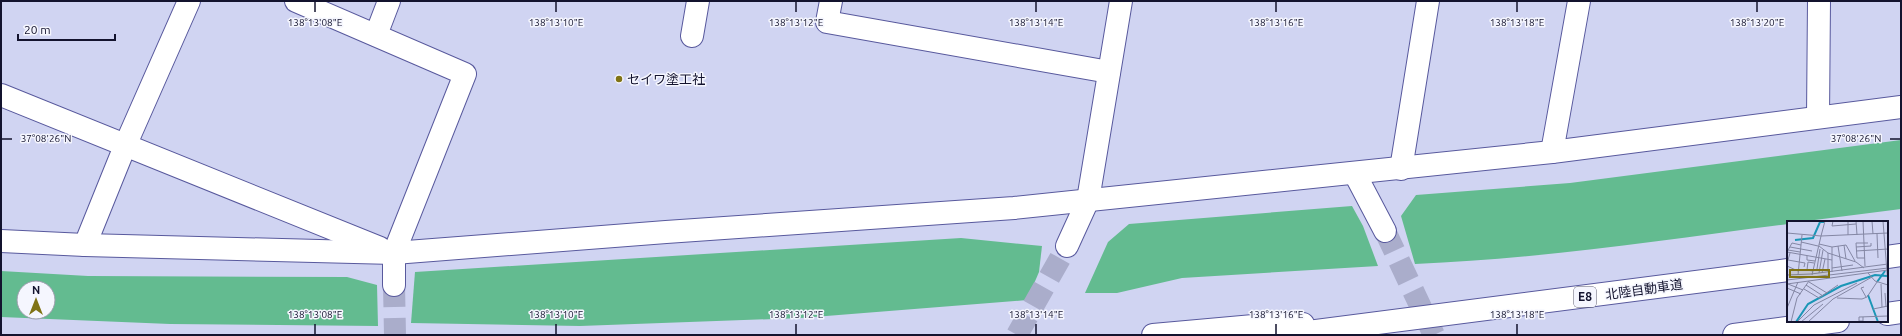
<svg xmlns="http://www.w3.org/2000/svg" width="1902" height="336" font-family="Ubuntu,'Noto Sans JP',sans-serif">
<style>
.green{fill:#63bb90;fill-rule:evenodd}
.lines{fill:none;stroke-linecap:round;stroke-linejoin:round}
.minor-tunnel{stroke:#aaadcb;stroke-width:22;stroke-dasharray:22 11;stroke-linecap:butt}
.minor-casing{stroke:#58599d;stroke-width:24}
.tertiary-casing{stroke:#58599d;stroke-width:24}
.motorway-casing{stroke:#58599d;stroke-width:24}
.minor{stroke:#fff;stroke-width:22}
.tertiary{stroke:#fff;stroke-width:22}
.motorway{stroke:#fff;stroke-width:22}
.ticks{fill:none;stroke:#13132e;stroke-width:1.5}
.poi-dot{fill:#807315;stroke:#f5f6fe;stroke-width:1.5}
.labels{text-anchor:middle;stroke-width:3;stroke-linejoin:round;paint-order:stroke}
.shield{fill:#f5f6fe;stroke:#57576c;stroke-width:1}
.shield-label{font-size:12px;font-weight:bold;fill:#13132e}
.poi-label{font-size:13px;fill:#13132e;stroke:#f5f6fe;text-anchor:start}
.street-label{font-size:13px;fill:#13132e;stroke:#f5f6fe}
.inset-river{fill:none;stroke:#1a96b6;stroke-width:2}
.inset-road{fill:none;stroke:#8487a4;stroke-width:1}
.view{fill:#807315;fill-opacity:0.15;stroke:#807315;stroke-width:2}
.inset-edge{fill:none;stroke:#13132e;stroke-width:2}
.ticks-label{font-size:10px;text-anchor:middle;fill:#13132e;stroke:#f5f6fe;stroke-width:3;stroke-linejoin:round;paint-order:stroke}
</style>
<rect width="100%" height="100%" fill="#d0d4f2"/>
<!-- green -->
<g class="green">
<path d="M 1901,140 L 1901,209 L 1799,222 L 1788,222 L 1788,224 C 1664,240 1540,259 1415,264 L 1401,216 L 1416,195 L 1570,183 Z"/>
<path d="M 1352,206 L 1363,226 L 1378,266 L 1182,278 L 1117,293 L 1085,293 L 1108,242 L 1129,224 Z"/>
<path d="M 961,238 L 1042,246 L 1039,272 L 1027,300 L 801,318 L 580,326 L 411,323 L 415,272 Z"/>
<path d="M 1,271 L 88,276 L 347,277 L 377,285 L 378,326 L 170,324 L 1,317 ZM 24,288 L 48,288 L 48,312 L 24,312 Z"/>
</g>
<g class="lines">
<!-- minor-tunnel -->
<g class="minor-tunnel">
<path d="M 1385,231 L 1434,335"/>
<path d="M 394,285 L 395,335"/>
<path d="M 1017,335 L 1067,246"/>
</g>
<defs>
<g id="minor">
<path d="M 296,1 L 465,74 L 394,253 L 394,285"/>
<path d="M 831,1 L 827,22 L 1109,72"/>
<path d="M 376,35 L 389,1"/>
<path d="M 692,36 L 698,1"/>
<path d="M 1,95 L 380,248"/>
<path d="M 1818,117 L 1819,1"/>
<path d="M 1552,152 L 1579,1"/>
<path d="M 1401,169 L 1428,1"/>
<path d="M 1355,174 L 1385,231"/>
<path d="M 1,241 L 85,245 L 394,253 L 666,232 L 1014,208 L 1552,152 L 1901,107"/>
<path d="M 85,245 L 125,146 L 189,1"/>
<path d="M 1067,246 L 1088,200"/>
</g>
<path id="tertiary" d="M 1088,200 L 1121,1"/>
<g id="motorway">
<path d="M 1887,257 L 1901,255"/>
<path d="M 1887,314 L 1901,312"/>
<path d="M 1153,335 L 1276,324 L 1303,324"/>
<path d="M 1285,335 L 1788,270"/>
<path d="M 1734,335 L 1838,321"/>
</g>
</defs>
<!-- minor casing -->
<use href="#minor" class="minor-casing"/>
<!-- tertiary casing -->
<use href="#tertiary" class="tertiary-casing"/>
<!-- motorway casing -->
<use href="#motorway" class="motorway-casing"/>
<!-- minor -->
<use href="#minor" class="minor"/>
<!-- tertiary -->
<use href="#tertiary" class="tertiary"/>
<!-- motorway -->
<use href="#motorway" class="motorway"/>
</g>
<!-- ticks -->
<path class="ticks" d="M 315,2 L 315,12M 556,2 L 556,12M 796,2 L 796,12M 1036,2 L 1036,12M 1276,2 L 1276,12M 1517,2 L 1517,12M 1757,2 L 1757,12M 2,139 L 12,139M 1890,139 L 1900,139M 315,324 L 315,334M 556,324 L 556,334M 796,324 L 796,334M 1036,324 L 1036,334M 1276,324 L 1276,334M 1517,324 L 1517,334"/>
<!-- markers -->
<circle class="poi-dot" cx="619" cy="79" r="4"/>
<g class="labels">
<!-- shield labels -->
<rect class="shield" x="1574" y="287" width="22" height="20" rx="3"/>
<g class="shield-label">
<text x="1585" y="301">E8</text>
</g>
<!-- poi labels -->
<g class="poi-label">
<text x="627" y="84">セイワ塗工社</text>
</g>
<!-- street labels -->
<g class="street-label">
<text transform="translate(1644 289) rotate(-8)" y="5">北陸自動車道</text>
</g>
</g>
<!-- overview -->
<g transform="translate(1787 221)">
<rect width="101" height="101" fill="#d0d4f2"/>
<path class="inset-river" d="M 8,19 L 26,17 L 33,1 L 37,1M 90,61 L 98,50M 81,74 L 91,101M 9,101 L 21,83 L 54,65 L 88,54 L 100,55"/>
<path class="inset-road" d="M 38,0 L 34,15 L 101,12M 46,0 L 45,5 L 69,3M 61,0 L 61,14M 69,0 L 70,14M 76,0 L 78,45M 85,0 L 86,13M 96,0 L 101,64M 0,12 L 34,15 L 25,54M 90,13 L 91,37M 14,21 L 31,25M 32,23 L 45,26 L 59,24 L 68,40M 14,24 L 5,22 L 0,31 L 45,39M 57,24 L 59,38M 32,25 L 41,32 L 69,41 L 77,47M 51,25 L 55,50M 3,26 L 25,30M 69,26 L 84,25 L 84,22M 1,29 L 13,31M 69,30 L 101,28M 3,32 L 1,39 L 18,42 L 17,46M 20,35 L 20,39 L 28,40M 78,37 L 70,37 L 69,22 L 81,22M 0,45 L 11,50M 45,47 L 66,44M 30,48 L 33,28M 26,50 L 20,49 L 21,41 L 27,42M 41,51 L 41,32M 45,51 L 45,26M 32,52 L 36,29M 35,52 L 38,38M 81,52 L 88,60 L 101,64M 0,54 L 24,53 L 101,43M 11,54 L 15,14M 0,59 L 101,47M 22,61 L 40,72M 0,63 L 101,49M 1,63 L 16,69M 94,63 L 95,86M 19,64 L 36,75M 77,66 L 74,67 L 79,76M 0,67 L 14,73M 17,68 L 32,77 L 51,64M 98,72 L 99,86M 50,77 L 75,78 L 80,76 L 90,61M 0,87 L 11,61M 86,88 L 101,85M 76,96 L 76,100 L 72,100 L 72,96 L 101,95M 4,101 L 10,77 L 22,60M 10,101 L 27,84 L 70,62M 14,101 L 36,83M 21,101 L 46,78 L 85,56"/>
<path class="view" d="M 3,49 L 42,49 L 42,56 L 3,56 Z"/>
<rect width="101" height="101" class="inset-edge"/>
</g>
<g class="ticks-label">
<text x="315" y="26">138°13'08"E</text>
<text x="556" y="26">138°13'10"E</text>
<text x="796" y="26">138°13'12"E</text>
<text x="1036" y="26">138°13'14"E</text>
<text x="1276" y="26">138°13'16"E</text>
<text x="1517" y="26">138°13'18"E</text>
<text x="1757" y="26">138°13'20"E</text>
<text x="46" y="142">37°08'26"N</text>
<text x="1856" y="142">37°08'26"N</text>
<text x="315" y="318">138°13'08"E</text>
<text x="556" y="318">138°13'10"E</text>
<text x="796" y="318">138°13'12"E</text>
<text x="1036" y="318">138°13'14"E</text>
<text x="1276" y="318">138°13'16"E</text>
<text x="1517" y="318">138°13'18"E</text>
</g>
<!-- border -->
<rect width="1902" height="336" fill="none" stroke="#13132e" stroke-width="4"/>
<!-- north arrow -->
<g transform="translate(36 300)"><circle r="19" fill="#f5f6fe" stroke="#9b9bab"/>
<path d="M0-3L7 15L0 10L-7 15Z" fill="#807315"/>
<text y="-6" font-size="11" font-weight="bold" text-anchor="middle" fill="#13132e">N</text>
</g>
<!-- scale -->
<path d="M18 34v6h97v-6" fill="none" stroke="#13132e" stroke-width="2"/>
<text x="24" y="34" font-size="12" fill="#13132e" stroke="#f5f6fe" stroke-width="3" paint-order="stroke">20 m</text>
</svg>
